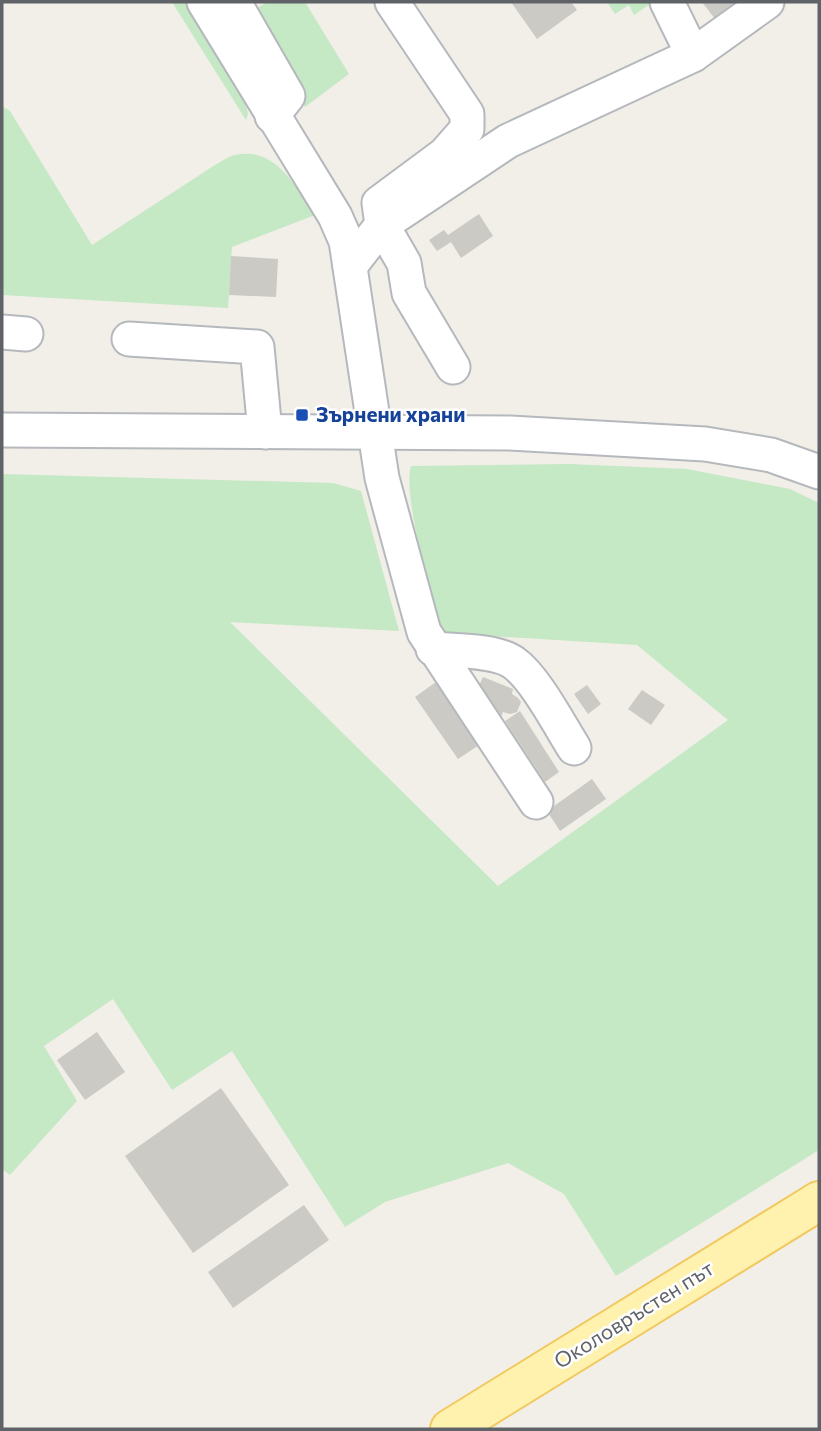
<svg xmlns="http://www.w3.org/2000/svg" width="821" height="1431" font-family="Commissioner,sans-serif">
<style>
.green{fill:#c5e8c5}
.building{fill:#cccac5}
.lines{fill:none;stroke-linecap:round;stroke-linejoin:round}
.minor-casing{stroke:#b5b8bc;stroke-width:37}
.major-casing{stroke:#f2c960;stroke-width:42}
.minor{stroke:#fff;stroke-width:33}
.major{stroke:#fff2af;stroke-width:38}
.transit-dot{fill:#1a4fb4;stroke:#fff;stroke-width:2.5}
.labels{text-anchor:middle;stroke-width:5;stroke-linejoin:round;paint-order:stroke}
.transit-label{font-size:21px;font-weight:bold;fill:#164399;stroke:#fff;text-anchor:start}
.street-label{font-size:21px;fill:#5f6368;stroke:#fff}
</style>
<rect width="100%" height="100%" fill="#f1efe8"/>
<!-- green -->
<g class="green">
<path d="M 172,2 L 189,2 L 246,105 L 248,114 L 246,120 Z"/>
<path d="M 267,2 L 305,2 L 349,74 L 305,107 L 251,12 Z"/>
<path d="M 607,2 L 653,2 L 634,15 L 629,5 L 615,14 Z"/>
<path d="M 2,106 L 10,111 L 92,245 L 215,165 C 221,162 229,156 235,155 C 276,146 296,187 315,215 L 232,247 L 228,308 L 2,295 Z"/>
<path d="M 570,464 L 687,469 L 790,489 L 819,503 L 819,1150 L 616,1276 L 564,1194 L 508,1163 L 385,1202 L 345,1227 L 232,1051 L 172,1090 L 113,999 L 44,1046 L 77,1101 L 10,1175 L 2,1169 L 2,474 L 333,483 L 361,491 L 399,631 L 230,622 L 498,886 L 728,720 L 637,645 L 442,633 C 433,598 402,497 411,466 Z"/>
</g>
<!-- building -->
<g class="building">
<path d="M 511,2 L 571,2 L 577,10 L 537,39 Z"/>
<path d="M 702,2 L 739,2 L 715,19 Z"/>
<path d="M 479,214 L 493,236 L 461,258 L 451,242 L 437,251 L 429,240 L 444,230 L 448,235 Z"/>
<path d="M 231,256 L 278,259 L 276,297 L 229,295 Z"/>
<path d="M 443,677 L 485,741 L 458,759 L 415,697 Z"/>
<path d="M 483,677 L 513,689 L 512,694 L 518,698 L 521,702 L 517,712 L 510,714 L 503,712 L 501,717 L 481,709 L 476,692 Z"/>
<path d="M 587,685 L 601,704 L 588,714 L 574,694 Z"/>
<path d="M 642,690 L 665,705 L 651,725 L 628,709 Z"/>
<path d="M 520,711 L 559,772 L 545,782 L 505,721 Z"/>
<path d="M 592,779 L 606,799 L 560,831 L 547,811 Z"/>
<path d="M 97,1032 L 125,1072 L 85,1100 L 57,1060 Z"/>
<path d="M 221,1088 L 289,1185 L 193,1253 L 125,1156 Z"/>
<path d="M 304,1205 L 329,1240 L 233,1308 L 208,1272 Z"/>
</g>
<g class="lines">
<defs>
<g id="minor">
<path d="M 204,2 L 335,216 L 346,241 L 382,478 L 424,632 L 536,802"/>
<path d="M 234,2 L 288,96 L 272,116"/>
<path d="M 392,2 L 467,114 L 467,129 L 445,154 L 379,203 L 382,225 L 404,263 L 409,293 L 453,367"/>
<path d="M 667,2 L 693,55"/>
<path d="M 350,266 L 382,225 L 508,141 L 693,55 L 767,2"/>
<path d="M 2,332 L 26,334"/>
<path d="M 129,339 L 257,347 L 265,432"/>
<path d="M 2,430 L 510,433 L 705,444 L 771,455 L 819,472"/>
<path d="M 433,649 C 455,651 497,650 514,663 C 535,678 559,724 574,748"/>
</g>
<path id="major" d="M 450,1429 L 819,1201"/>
</defs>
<!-- minor casing -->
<use href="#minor" class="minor-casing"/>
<!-- major casing -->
<use href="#major" class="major-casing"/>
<!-- minor -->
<use href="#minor" class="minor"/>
<!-- major -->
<use href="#major" class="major"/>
</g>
<!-- markers -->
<rect class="transit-dot" x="295" y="408" width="14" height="14" rx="3.5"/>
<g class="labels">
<!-- transit labels -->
<g class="transit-label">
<text x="316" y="422">Зърнени храни</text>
</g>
<!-- street labels -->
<g class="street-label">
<text transform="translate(634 1315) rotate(-32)" y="7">Околовръстен път</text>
</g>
</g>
<!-- border -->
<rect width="821" height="1431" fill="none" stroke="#5f6368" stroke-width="7"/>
</svg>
